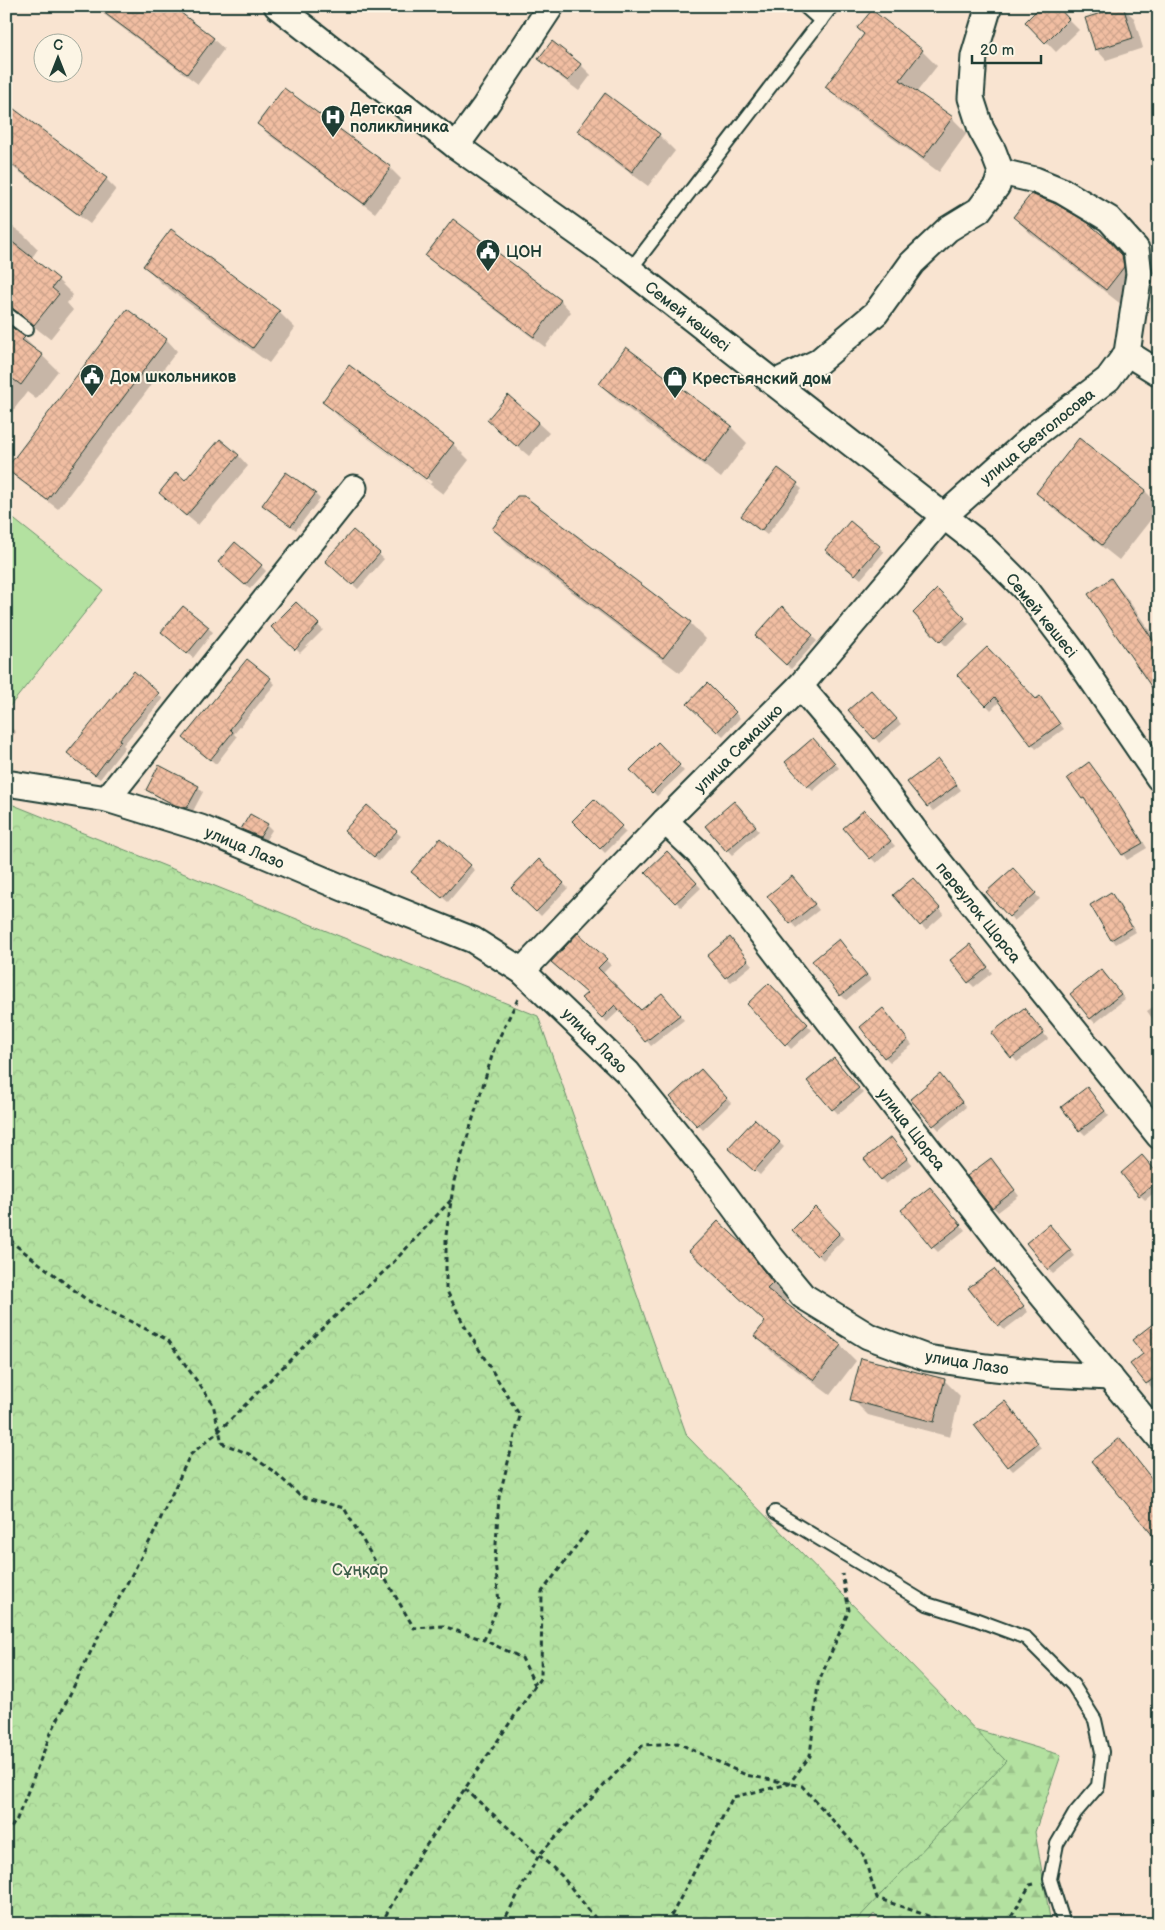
<svg xmlns="http://www.w3.org/2000/svg" width="1165" height="1930" font-family="'Balsamiq Sans',sans-serif">
<style>
.forest{fill:url(#forest-firs);stroke:#698f6a}
.park{fill:url(#park-crowns);stroke:#698f6a}
.garden{fill:#b3e1a0;stroke:#698f6a}
.shadow{fill:#0003;fill-rule:evenodd}
.building{fill:url(#building-cross-hatch);stroke:#1f3d34}
.lines{fill:none;stroke-linecap:round;stroke-linejoin:round}
.service-casing{stroke:#1f3d34;stroke-width:16}
.minor-casing{stroke:#1f3d34;stroke-width:29}
.path{stroke:#1f3d34;stroke-width:3;stroke-dasharray:5 4;stroke-linecap:butt}
.service{stroke:#fcf5e5;stroke-width:12}
.minor{stroke:#fcf5e5;stroke-width:25}
.labels{text-anchor:middle;stroke-width:4;stroke-linejoin:round;paint-order:stroke}
.poi-label{font-size:16px;font-weight:bold;fill:#1f3d34;stroke:#fcf5e5;text-anchor:start}
.street-label{font-size:16px;fill:#1f3d34;stroke:#fcf5e5}
.park-label{font-size:16px;fill:#3d5e4a;stroke:#fcf5e5}
</style>
<defs>
<pattern id="forest-firs" width="22" height="20" patternUnits="userSpaceOnUse" patternTransform="scale(1.25)"><rect width="22" height="20" fill="#b3e1a0"/><path d="M5 1l3.5 6h-7zM16 11l3.5 6h-7z" fill="#9ac28a"/></pattern>
<pattern id="park-crowns" width="20" height="18" patternUnits="userSpaceOnUse" patternTransform="scale(1.25)"><rect width="20" height="18" fill="#b3e1a0"/><path d="M2 6a3 3 0 1 1 6 0M12 15a3 3 0 1 1 6 0" fill="none" stroke="#9ac28a"/></pattern>
<pattern id="building-cross-hatch" width="8" height="8" patternUnits="userSpaceOnUse" patternTransform="scale(1.25)"><rect width="8" height="8" fill="#f1bea2"/><path d="M0 0l8 8M0 8l8-8" fill="none" stroke="#cea48c"/></pattern>
</defs>
<rect width="100%" height="100%" fill="#f9e4d1"/>
<filter id="ink" filterUnits="userSpaceOnUse"><feTurbulence type="fractalNoise" baseFrequency=".02" numOctaves="2"/><feDisplacementMap in="SourceGraphic" scale="10" xChannelSelector="R" yChannelSelector="G"/><feConvolveMatrix kernelMatrix="1 2 1 2 8 2 1 2 1" color-interpolation-filters="sRGB"/></filter>
<g filter="url(#ink)">
<!-- forest -->
<path class="forest" d="M 847,1691 L 1061,1755 L 1035,1832 L 1051,1924 L 883,1924 L 874,1914 L 866,1924 L 540,1924 Z"/>
<!-- park -->
<path class="park" d="M 6,802 L 538,1016 L 687,1436 L 1006,1761 L 853,1924 L 6,1924 Z"/>
<!-- garden -->
<path class="garden" d="M 6,513 L 103,590 L 6,711 Z"/>
<!-- shadow -->
<g class="shadow">
<path d="M 93,6 L 170,6 L 213,39 L 224,49 L 198,84 Z"/>
<path d="M 1055,6 L 1079,30 L 1056,52 L 1027,22 Z"/>
<path d="M 1123,8 L 1134,18 L 1143,48 L 1106,60 L 1096,49 Z"/>
<path d="M 872,12 L 922,51 L 937,66 L 916,93 L 952,118 L 967,133 L 939,172 L 842,102 L 827,87 L 865,34 Z"/>
<path d="M 540,59 L 580,64 L 591,75 L 579,91 L 551,70 Z"/>
<path d="M 284,89 L 390,168 L 401,179 L 375,213 L 269,135 L 258,124 Z"/>
<path d="M 606,95 L 659,135 L 675,151 L 648,186 L 595,147 L 579,131 Z"/>
<path d="M 6,105 L 106,179 L 116,189 L 90,224 L 6,162 Z"/>
<path d="M 1014,217 L 1106,239 L 1138,272 L 1122,305 L 1030,233 Z"/>
<path d="M 453,221 L 561,301 L 571,312 L 545,347 L 437,266 L 427,256 Z"/>
<path d="M 6,222 L 23,234 L 38,249 L 31,259 L 58,280 L 73,295 L 67,303 L 73,310 L 50,339 L 27,321 L 19,320 L 14,324 L 14,330 L 24,338 L 58,371 L 36,399 L 27,392 L 6,420 Z"/>
<path d="M 171,231 L 279,312 L 295,328 L 269,363 L 160,282 L 145,266 Z"/>
<path d="M 127,311 L 167,340 L 177,351 L 58,509 L 18,479 L 8,469 Z"/>
<path d="M 600,384 L 731,427 L 747,443 L 721,478 L 616,400 Z"/>
<path d="M 324,401 L 453,444 L 469,460 L 443,494 L 339,417 ZM 339,413 L 432,482 L 430,484 L 339,416 Z"/>
<path d="M 538,423 L 549,433 L 529,456 L 499,431 Z"/>
<path d="M 238,455 L 248,466 L 198,525 L 171,503 L 185,482 Z"/>
<path d="M 778,470 L 802,489 L 767,535 L 748,520 Z"/>
<path d="M 1145,491 L 1159,505 L 1159,509 L 1119,560 L 1053,508 L 1037,493 Z"/>
<path d="M 315,494 L 320,499 L 296,530 L 264,505 Z"/>
<path d="M 523,497 L 690,623 L 706,639 L 680,673 L 509,545 L 493,529 Z"/>
<path d="M 353,531 L 384,559 L 358,589 L 332,566 Z"/>
<path d="M 879,547 L 884,552 L 861,579 L 832,555 Z"/>
<path d="M 261,566 L 266,571 L 250,589 L 224,567 Z"/>
<path d="M 1111,580 L 1124,594 L 1159,644 L 1159,695 Z"/>
<path d="M 937,591 L 969,624 L 946,646 L 914,613 Z"/>
<path d="M 296,604 L 323,630 L 300,653 L 273,627 Z"/>
<path d="M 782,608 L 817,641 L 791,669 L 757,636 Z"/>
<path d="M 208,628 L 213,632 L 193,658 L 168,637 Z"/>
<path d="M 134,673 L 163,699 L 123,745 L 125,747 L 100,779 L 73,758 Z"/>
<path d="M 959,676 L 1036,701 L 1040,698 L 1064,729 L 1036,749 L 1000,701 L 991,710 Z"/>
<path d="M 270,679 L 275,684 L 234,734 L 237,737 L 216,764 L 189,743 Z"/>
<path d="M 707,685 L 740,718 L 723,736 L 689,704 Z"/>
<path d="M 876,696 L 901,724 L 879,743 L 875,738 Z"/>
<path d="M 6,724 L 16,732 L 6,744 Z"/>
<path d="M 658,744 L 684,771 L 657,796 L 631,770 Z"/>
<path d="M 818,744 L 839,768 L 813,791 L 808,786 Z"/>
<path d="M 943,766 L 961,790 L 933,811 L 909,782 Z"/>
<path d="M 1094,769 L 1116,799 L 1147,848 L 1127,860 L 1083,798 Z"/>
<path d="M 198,787 L 203,792 L 192,813 L 181,810 L 153,794 L 148,789 Z"/>
<path d="M 594,801 L 626,832 L 605,853 L 574,821 Z"/>
<path d="M 739,807 L 759,831 L 732,855 L 706,827 Z"/>
<path d="M 869,817 L 895,846 L 876,863 L 871,858 Z"/>
<path d="M 267,825 L 272,830 L 265,841 L 247,834 L 242,829 Z"/>
<path d="M 396,832 L 401,836 L 379,861 L 351,836 Z"/>
<path d="M 667,853 L 701,888 L 681,907 L 647,872 Z"/>
<path d="M 539,861 L 568,888 L 541,916 L 513,888 Z"/>
<path d="M 470,866 L 475,870 L 448,902 L 418,877 Z"/>
<path d="M 1018,875 L 1040,899 L 1014,921 L 1010,916 Z"/>
<path d="M 797,882 L 819,910 L 796,928 L 769,896 Z"/>
<path d="M 918,884 L 944,914 L 926,930 L 921,925 Z"/>
<path d="M 1111,894 L 1116,899 L 1136,932 L 1116,944 L 1112,939 Z"/>
<path d="M 734,944 L 752,965 L 731,982 L 726,977 Z"/>
<path d="M 844,946 L 871,980 L 846,1000 L 841,995 Z"/>
<path d="M 975,951 L 992,973 L 974,987 L 969,982 Z"/>
<path d="M 606,960 L 611,965 L 602,974 L 641,1012 L 662,994 L 684,1020 L 651,1046 L 621,1009 L 607,1022 L 583,998 L 588,993 L 558,967 Z"/>
<path d="M 1101,970 L 1125,999 L 1095,1023 L 1090,1018 Z"/>
<path d="M 769,985 L 812,1030 L 791,1049 L 749,1004 Z"/>
<path d="M 1159,1003 L 1159,1028 L 1147,1011 Z"/>
<path d="M 1029,1014 L 1048,1039 L 1017,1062 L 993,1033 Z"/>
<path d="M 888,1015 L 912,1045 L 890,1062 L 885,1057 Z"/>
<path d="M 839,1065 L 863,1093 L 838,1114 L 809,1081 Z"/>
<path d="M 701,1071 L 731,1103 L 703,1130 L 672,1097 Z"/>
<path d="M 944,1081 L 966,1107 L 939,1130 L 912,1099 Z"/>
<path d="M 1092,1094 L 1109,1116 L 1085,1135 L 1080,1130 Z"/>
<path d="M 755,1120 L 784,1147 L 760,1175 L 735,1153 Z"/>
<path d="M 896,1144 L 912,1164 L 886,1184 L 881,1179 Z"/>
<path d="M 991,1159 L 1019,1196 L 998,1212 L 993,1207 Z"/>
<path d="M 1159,1176 L 1159,1189 L 1145,1200 L 1140,1195 Z"/>
<path d="M 930,1188 L 965,1230 L 938,1252 L 933,1247 Z"/>
<path d="M 815,1209 L 844,1238 L 823,1260 L 794,1230 Z"/>
<path d="M 1054,1230 L 1075,1256 L 1053,1274 L 1048,1269 Z"/>
<path d="M 743,1246 L 760,1262 L 788,1299 L 784,1304 L 840,1345 L 856,1361 L 830,1395 L 772,1352 L 756,1336 L 766,1323 Z"/>
<path d="M 998,1275 L 1028,1312 L 1004,1330 L 970,1289 Z"/>
<path d="M 1159,1321 L 1159,1383 L 1152,1388 L 1132,1364 L 1145,1354 Z"/>
<path d="M 944,1380 L 960,1396 L 950,1437 L 868,1415 L 852,1399 Z"/>
<path d="M 1010,1408 L 1041,1448 L 1013,1471 L 1008,1466 Z"/>
</g>
<!-- building -->
<g class="building">
<path d="M 95,6 L 172,6 L 214,38 L 187,74 Z"/>
<path d="M 1041,6 L 1057,6 L 1069,19 L 1045,43 L 1025,22 Z"/>
<path d="M 1123,6 L 1133,38 L 1095,50 L 1085,18 Z"/>
<path d="M 872,10 L 923,50 L 900,80 L 953,117 L 923,158 L 825,87 L 864,34 L 857,28 Z"/>
<path d="M 552,41 L 581,64 L 568,81 L 538,59 Z"/>
<path d="M 284,88 L 391,167 L 364,204 L 257,124 Z"/>
<path d="M 605,93 L 660,134 L 632,172 L 577,131 Z"/>
<path d="M 6,103 L 107,178 L 79,215 L 6,160 Z"/>
<path d="M 1031,194 L 1056,204 L 1087,222 L 1107,239 L 1122,255 L 1124,267 L 1106,290 L 1013,217 Z"/>
<path d="M 453,219 L 561,300 L 534,337 L 425,256 Z"/>
<path d="M 171,229 L 280,311 L 253,348 L 143,266 Z"/>
<path d="M 6,237 L 59,279 L 52,288 L 59,294 L 34,325 L 11,307 L 6,305 Z"/>
<path d="M 127,309 L 167,339 L 47,500 L 6,469 Z"/>
<path d="M 6,323 L 25,337 L 22,340 L 43,355 L 21,385 L 6,374 Z"/>
<path d="M 626,347 L 732,426 L 704,463 L 599,384 Z"/>
<path d="M 349,365 L 454,443 L 426,479 L 322,402 Z"/>
<path d="M 508,395 L 539,422 L 517,447 L 487,420 Z"/>
<path d="M 1079,438 L 1146,490 L 1102,545 L 1036,493 Z"/>
<path d="M 220,439 L 239,455 L 186,516 L 159,493 L 176,472 L 185,480 Z"/>
<path d="M 778,468 L 798,483 L 761,531 L 741,516 Z"/>
<path d="M 286,472 L 316,493 L 291,526 L 262,505 Z"/>
<path d="M 517,496 L 524,496 L 691,622 L 663,658 L 492,529 Z"/>
<path d="M 850,521 L 880,546 L 855,575 L 825,550 Z"/>
<path d="M 353,530 L 380,553 L 352,585 L 325,561 Z"/>
<path d="M 235,542 L 262,565 L 245,585 L 218,562 Z"/>
<path d="M 1111,578 L 1159,649 L 1159,698 L 1088,594 Z"/>
<path d="M 937,589 L 965,618 L 940,642 L 913,613 Z"/>
<path d="M 296,602 L 319,624 L 295,650 L 271,627 Z"/>
<path d="M 183,606 L 209,627 L 187,654 L 161,632 Z"/>
<path d="M 782,606 L 813,635 L 786,665 L 755,636 Z"/>
<path d="M 987,647 L 1036,699 L 1040,696 L 1060,724 L 1031,745 L 995,697 L 986,706 L 957,675 Z"/>
<path d="M 247,659 L 271,678 L 230,729 L 233,732 L 210,760 L 183,738 Z"/>
<path d="M 134,671 L 159,693 L 119,740 L 121,741 L 95,775 L 67,753 Z"/>
<path d="M 707,683 L 736,712 L 717,732 L 687,704 Z"/>
<path d="M 871,690 L 897,719 L 874,739 L 848,710 Z"/>
<path d="M 813,738 L 835,763 L 807,787 L 785,762 Z"/>
<path d="M 658,742 L 680,765 L 652,793 L 630,770 Z"/>
<path d="M 938,759 L 957,785 L 927,807 L 907,782 Z"/>
<path d="M 1089,762 L 1111,792 L 1143,843 L 1122,855 L 1084,798 L 1082,799 L 1067,778 Z"/>
<path d="M 159,765 L 199,786 L 187,808 L 175,805 L 146,790 Z"/>
<path d="M 594,799 L 622,826 L 600,849 L 572,821 Z"/>
<path d="M 734,801 L 756,826 L 726,851 L 705,826 Z"/>
<path d="M 367,805 L 397,831 L 374,857 L 344,831 Z"/>
<path d="M 864,810 L 891,841 L 870,859 L 843,828 Z"/>
<path d="M 250,814 L 268,824 L 260,837 L 241,829 Z"/>
<path d="M 440,838 L 471,865 L 442,898 L 411,872 Z"/>
<path d="M 667,851 L 697,883 L 675,903 L 645,872 Z"/>
<path d="M 539,859 L 564,883 L 536,912 L 511,888 Z"/>
<path d="M 1013,868 L 1036,893 L 1009,917 L 986,892 Z"/>
<path d="M 792,876 L 815,904 L 790,924 L 767,896 Z"/>
<path d="M 913,878 L 940,908 L 920,926 L 893,895 Z"/>
<path d="M 1111,892 L 1132,927 L 1111,940 L 1090,905 Z"/>
<path d="M 578,933 L 607,959 L 598,968 L 641,1010 L 662,993 L 680,1015 L 645,1042 L 615,1005 L 602,1018 L 581,998 L 587,993 L 551,962 Z"/>
<path d="M 730,937 L 748,960 L 725,978 L 707,956 Z"/>
<path d="M 839,939 L 867,975 L 840,996 L 812,961 Z"/>
<path d="M 970,944 L 988,967 L 968,983 L 950,960 Z"/>
<path d="M 1101,969 L 1121,994 L 1090,1019 L 1070,994 Z"/>
<path d="M 769,983 L 808,1024 L 785,1045 L 747,1004 Z"/>
<path d="M 883,1008 L 908,1040 L 884,1058 L 860,1027 Z"/>
<path d="M 1024,1008 L 1044,1033 L 1011,1058 L 991,1033 Z"/>
<path d="M 834,1058 L 859,1088 L 832,1110 L 807,1081 Z"/>
<path d="M 701,1069 L 727,1098 L 697,1126 L 670,1097 Z"/>
<path d="M 940,1074 L 962,1102 L 933,1126 L 910,1099 Z"/>
<path d="M 1087,1087 L 1105,1111 L 1079,1131 L 1061,1107 Z"/>
<path d="M 755,1119 L 780,1142 L 754,1171 L 728,1148 Z"/>
<path d="M 891,1137 L 908,1158 L 881,1180 L 864,1159 Z"/>
<path d="M 1142,1155 L 1159,1175 L 1159,1180 L 1139,1196 L 1121,1173 Z"/>
<path d="M 991,1158 L 1015,1190 L 992,1208 L 967,1176 Z"/>
<path d="M 930,1187 L 961,1225 L 932,1248 L 901,1210 Z"/>
<path d="M 815,1207 L 840,1233 L 817,1256 L 792,1230 Z"/>
<path d="M 718,1221 L 744,1245 L 773,1283 L 767,1289 L 841,1345 L 814,1380 L 754,1336 L 765,1322 L 689,1251 Z"/>
<path d="M 1049,1224 L 1071,1250 L 1048,1270 L 1026,1243 Z"/>
<path d="M 994,1269 L 1024,1306 L 998,1326 L 968,1288 Z"/>
<path d="M 1159,1319 L 1159,1375 L 1146,1384 L 1130,1364 L 1143,1354 L 1132,1340 Z"/>
<path d="M 861,1358 L 945,1379 L 934,1422 L 850,1400 Z"/>
<path d="M 1005,1401 L 1038,1443 L 1007,1467 L 974,1425 Z"/>
<path d="M 1120,1438 L 1159,1488 L 1159,1543 L 1091,1461 Z"/>
</g>
<g class="lines">
<defs>
<g id="service">
<path d="M 804,6 L 821,21"/>
<path d="M 630,270 L 832,6"/>
<path d="M 6,313 L 27,329"/>
<path d="M 775,1512 L 927,1604 L 975,1619 L 1026,1638 L 1073,1685 L 1095,1720 L 1102,1752 L 1098,1786 L 1075,1813 L 1057,1844 L 1050,1879 L 1064,1924"/>
</g>
<g id="minor">
<path d="M 277,6 L 456,146 L 630,270 L 982,546 L 1028,592 L 1071,649 L 1159,778"/>
<path d="M 456,146 L 485,106 L 551,6"/>
<path d="M 1127,353 L 1159,373"/>
<path d="M 774,383 L 818,362 L 876,313 L 912,263 L 948,229 L 979,210 L 997,186 L 1001,172 L 993,151 L 981,129 L 971,98 L 974,56 L 989,6"/>
<path d="M 800,686 L 852,747 L 920,838 L 1159,1136"/>
<path d="M 6,783 L 107,799 L 201,828 L 343,888 L 473,940 L 522,971 L 628,1073 L 711,1176 L 770,1256 L 803,1296 L 868,1336 L 927,1358 L 986,1367 L 1050,1374 L 1110,1377"/>
<path d="M 107,799 L 354,488"/>
<path d="M 665,821 L 700,854 L 1027,1277 L 1159,1437"/>
<path d="M 522,971 L 665,821 L 800,686 L 944,516 L 1038,432 L 1108,379 L 1127,353 L 1139,274 L 1136,249 L 1109,219 L 1062,191 L 1035,180 L 1001,172"/>
</g>
</defs>
<!-- service casing -->
<use href="#service" class="service-casing"/>
<!-- minor casing -->
<use href="#minor" class="minor-casing"/>
<!-- path -->
<g class="path">
<path d="M 518,999 L 495,1046 L 454,1181 L 446,1235 L 446,1289 L 464,1325 L 520,1416 L 499,1497 L 495,1560 L 499,1603 L 484,1640 L 522,1658 L 535,1685"/>
<path d="M 6,1231 L 14,1244 L 87,1300 L 168,1340 L 213,1404 L 222,1443 L 249,1454 L 277,1474 L 300,1496 L 344,1508 L 414,1628 L 443,1626 L 484,1640"/>
<path d="M 465,1789 L 561,1875 L 600,1924"/>
<path d="M 6,1835 L 17,1819 L 51,1733 L 96,1641 L 153,1535 L 190,1455 L 219,1431 L 320,1330 L 389,1267 L 451,1200"/>
<path d="M 381,1924 L 417,1859 L 541,1677 L 542,1592 L 589,1529"/>
<path d="M 502,1924 L 539,1855 L 590,1800 L 643,1745 L 678,1743 L 746,1775 L 802,1786 L 863,1854 L 877,1898 L 951,1924"/>
<path d="M 667,1924 L 733,1797 L 789,1784 L 810,1756 L 818,1684 L 849,1610 L 842,1574"/>
<path d="M 1007,1924 L 1030,1885 L 1034,1884"/>
</g>
<!-- service -->
<use href="#service" class="service"/>
<!-- minor -->
<use href="#minor" class="minor"/>
</g>
</g>
<!-- icons -->
<defs>
<symbol id="hospital-pin" viewBox="-11 -11 22 30"><path d="M0 17L-7.5 6A9.5 9.5 0 1 1 7.5 6Z" fill="#1f3d34" stroke="#fcf5e5"/><path d="M-5-5h3v3.5h4V-5h3V5h-3V1.5h-4V5h-3Z" fill="#fff"/></symbol>
<symbol id="civic-pin" viewBox="-11 -11 22 30"><path d="M0 17L-7.5 6A9.5 9.5 0 1 1 7.5 6Z" fill="#1f3d34" stroke="#fcf5e5"/><path d="M-.6-6.5H3V-4.5H.6V-3L4-1V1h2V6H-6V1h2V-1L-.6-3ZM-1.2 2.5V6h2.4V2.5Z" fill="#fff"/></symbol>
<symbol id="shop-pin" viewBox="-11 -11 22 30"><path d="M0 17L-7.5 6A9.5 9.5 0 1 1 7.5 6Z" fill="#1f3d34" stroke="#fcf5e5"/><path d="M-5-2.5h2.3a2.7 3.5 0 0 1 5.4 0H5L5.5 6h-11ZM-1.5-2.5h3a1.5 2.3 0 0 0-3 0Z" fill="#fff"/></symbol>
</defs>
<g fill-rule="evenodd">
<use href="#hospital-pin" x="319" y="103" width="28" height="38"/>
<use href="#civic-pin" x="474" y="237" width="28" height="38"/>
<use href="#civic-pin" x="78" y="362" width="28" height="38"/>
<use href="#shop-pin" x="661" y="364" width="28" height="38"/>
</g>
<g class="labels">
<!-- poi labels -->
<g class="poi-label">
<text x="350" y="114">Детская<tspan x="350" dy="18">поликлиника</tspan></text>
<text x="506" y="257">ЦОН</text>
<text x="110" y="382">Дом школьников</text>
<text x="692" y="384">Крестьянский дом</text>
</g>
<!-- street labels -->
<g class="street-label">
<text transform="translate(688 316) rotate(38)" y="6">Семей көшесі</text>
<text transform="translate(1037 436) rotate(-39)" y="6">улица Безголосова</text>
<text transform="translate(1042 615) rotate(51)" y="6">Семей көшесі</text>
<text transform="translate(738 748) rotate(-45)" y="6">улица Семашко</text>
<text transform="translate(245 847) rotate(23)" y="6">улица Лазо</text>
<text transform="translate(979 912) rotate(51)" y="6">переулок Щорса</text>
<text transform="translate(595 1040) rotate(45)" y="6">улица Лазо</text>
<text transform="translate(912 1129) rotate(52)" y="6">улица Щорса</text>
<text transform="translate(967 1362) rotate(9)" y="6">улица Лазо</text>
</g>
<!-- park labels -->
<g class="park-label">
<text x="360" y="1575">Сұңқар</text>
</g>
</g>
<!-- margin -->
<rect width="1165" height="1930" fill="none" stroke="#fcf5e5" stroke-width="25"/>
<rect x="12" y="12" width="1140" height="1905" fill="none" stroke="#1f3d34" stroke-width="2" filter="url(#ink)"/>
<!-- north arrow -->
<g transform="translate(58 58)"><circle r="24" fill="#fcf5e5" stroke="#a4ab9e"/>
<path d="M0-4L9 19L0 12L-9 19Z" fill="#1f3d34"/>
<text y="-8" font-size="14" font-weight="bold" text-anchor="middle" fill="#1f3d34">С</text>
</g>
<!-- scale -->
<path d="M972 55v8h69v-8" fill="none" stroke="#1f3d34" stroke-width="2.5"/>
<text x="980" y="55" font-size="15" fill="#1f3d34" stroke="#fcf5e5" stroke-width="4" paint-order="stroke">20 m</text>
</svg>
